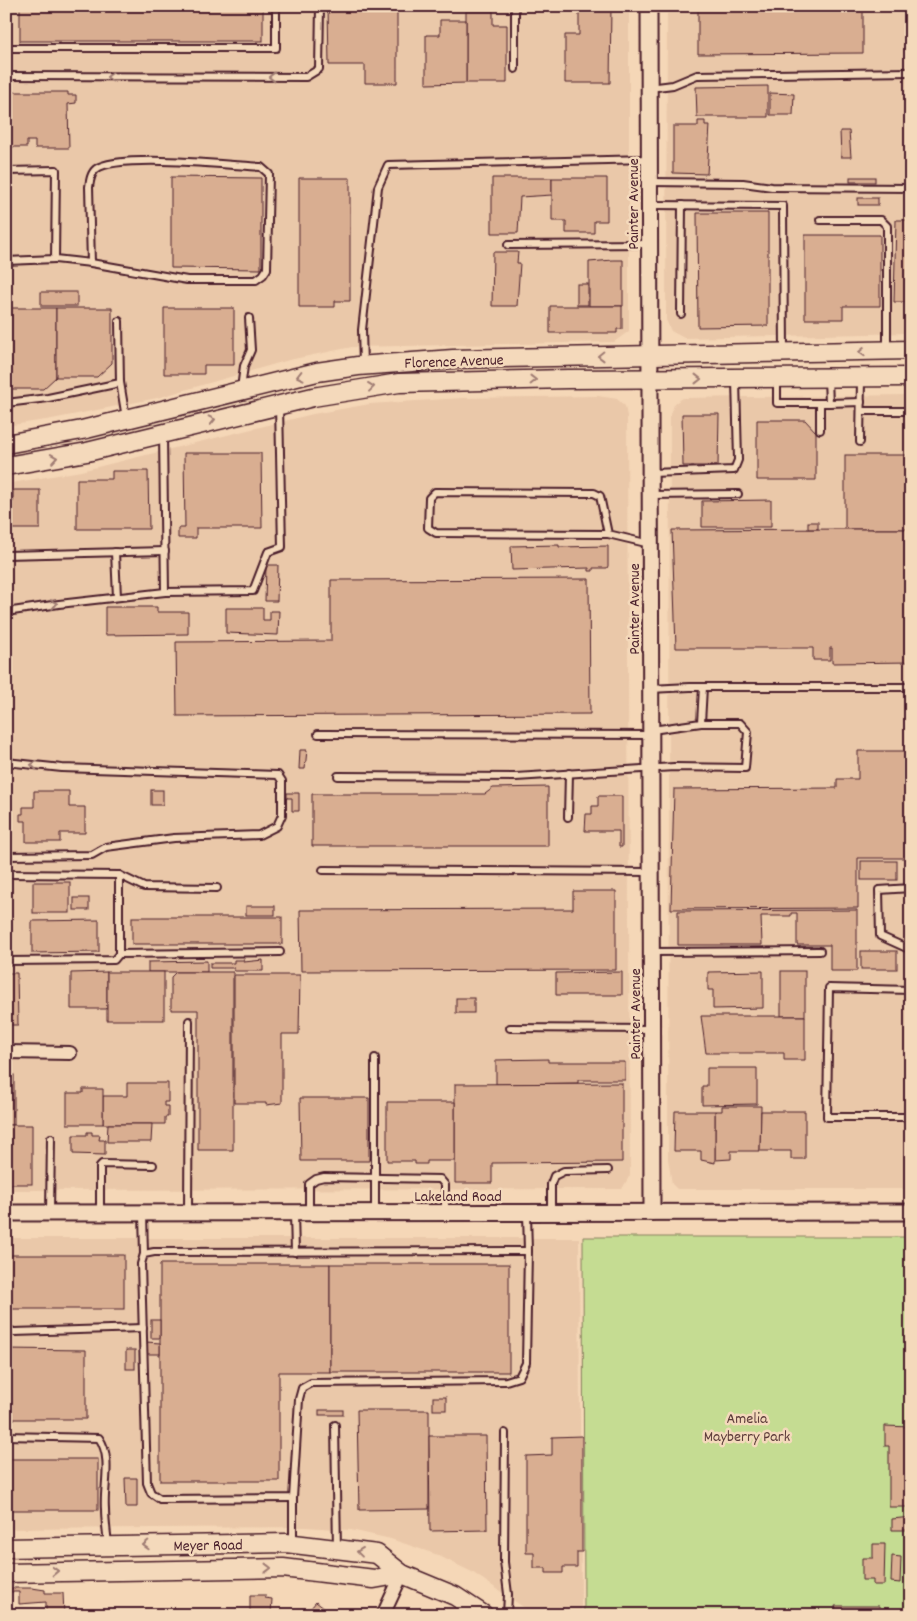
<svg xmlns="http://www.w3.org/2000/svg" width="917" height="1621" font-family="Dekko,sans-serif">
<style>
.built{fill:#eac8a9}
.green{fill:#c5dc92;stroke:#887e5e}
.building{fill:#d9ae91;stroke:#4a1f2b}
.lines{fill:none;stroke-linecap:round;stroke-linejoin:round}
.service-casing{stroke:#4a1f2b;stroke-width:10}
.minor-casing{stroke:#4a1f2b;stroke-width:16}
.tertiary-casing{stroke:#4a1f2b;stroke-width:19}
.secondary-casing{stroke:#4a1f2b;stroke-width:21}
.service{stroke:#f4d9bb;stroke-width:6}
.minor{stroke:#f4d9bb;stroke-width:12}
.tertiary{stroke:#f4d9bb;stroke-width:15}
.secondary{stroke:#f4d9bb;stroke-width:18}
.oneway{stroke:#9f7c73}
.labels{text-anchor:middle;stroke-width:5;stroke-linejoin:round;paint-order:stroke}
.street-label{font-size:16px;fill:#4a1f2b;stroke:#f4d9bb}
.park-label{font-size:16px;fill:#5c3b3a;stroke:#f4d9bb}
</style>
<rect width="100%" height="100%" fill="#f5d7b7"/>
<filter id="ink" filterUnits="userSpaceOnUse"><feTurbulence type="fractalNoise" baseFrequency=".02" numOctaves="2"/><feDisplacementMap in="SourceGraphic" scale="10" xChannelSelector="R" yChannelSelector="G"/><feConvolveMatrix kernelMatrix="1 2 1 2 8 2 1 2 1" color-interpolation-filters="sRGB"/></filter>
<g filter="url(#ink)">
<!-- built -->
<g class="built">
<path d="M 6,6 L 629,6 L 629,331 L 614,342 L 352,347 L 289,360 L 157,398 L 52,419 L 6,426 Z"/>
<path d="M 667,6 L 911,6 L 911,333 L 684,338 L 671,331 L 666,320 Z"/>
<path d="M 911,395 L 911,1189 L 677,1189 L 672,1184 L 668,1159 L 670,414 L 675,403 L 683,398 Z"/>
<path d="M 598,396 L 617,399 L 625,406 L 627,416 L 630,1175 L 622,1189 L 6,1190 L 6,484 L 81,471 L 313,414 L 370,404 L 462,398 Z"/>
<path d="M 6,1238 L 579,1238 L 581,1615 L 535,1615 L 472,1572 L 435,1554 L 391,1539 L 351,1530 L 305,1527 L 6,1529 Z"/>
</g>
<!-- green -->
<path class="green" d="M 583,1237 L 911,1237 L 911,1615 L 584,1615 Z"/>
<!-- building -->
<g class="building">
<rect x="20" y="6" width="243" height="35"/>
<path d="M 328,6 L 397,6 L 397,83 L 365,83 L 365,65 L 329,65 Z"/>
<path d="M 579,6 L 611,6 L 610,83 L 565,83 L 565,35 L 579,35 Z"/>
<path d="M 698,6 L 863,6 L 863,53 L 698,54 Z"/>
<path d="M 466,11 L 493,11 L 493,25 L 507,25 L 507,83 L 466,83 Z"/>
<path d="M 440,20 L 466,20 L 466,83 L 426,84 L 426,35 L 440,35 Z"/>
<path d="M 768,86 L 768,117 L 697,117 L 696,87 Z"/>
<path d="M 6,92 L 68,92 L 68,95 L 76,95 L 76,103 L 68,104 L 69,148 L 35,148 L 35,141 L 27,141 L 27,147 L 6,147 Z"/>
<path d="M 770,93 L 794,94 L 793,115 L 770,115 Z"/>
<path d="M 698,121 L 705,121 L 705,125 L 710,125 L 707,174 L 673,173 L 673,126 L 698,126 Z"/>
<path d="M 840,131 L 849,131 L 851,157 L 841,157 Z"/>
<path d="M 171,177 L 261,178 L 261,269 L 171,268 Z"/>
<rect x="850" y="177" width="25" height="5"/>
<path d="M 299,178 L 350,178 L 350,301 L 335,301 L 335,307 L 299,307 Z"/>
<path d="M 492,178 L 552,178 L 552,195 L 520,197 L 518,233 L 492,233 Z"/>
<path d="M 552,178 L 607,178 L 607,221 L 594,221 L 594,233 L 566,233 L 566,221 L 552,221 Z"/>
<rect x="858" y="198" width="20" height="7"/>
<path d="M 697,213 L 768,213 L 768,326 L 698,327 Z"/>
<path d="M 896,220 L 911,220 L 911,302 L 894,302 Z"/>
<path d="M 805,235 L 880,235 L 880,306 L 843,306 L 843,319 L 805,319 Z"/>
<path d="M 493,252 L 518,252 L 517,263 L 520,263 L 517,306 L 492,306 Z"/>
<path d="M 613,260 L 623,260 L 623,306 L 589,306 L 589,262 Z"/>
<rect x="577" y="284" width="11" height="21"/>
<rect x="41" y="292" width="36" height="14"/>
<path d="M 550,306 L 622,306 L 622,329 L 617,329 L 617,333 L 550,333 Z"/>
<path d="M 6,308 L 56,308 L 56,377 L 43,389 L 6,389 Z"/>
<path d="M 56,308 L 112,308 L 112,363 L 97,377 L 56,377 Z"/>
<path d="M 164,308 L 234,308 L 234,365 L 204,365 L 204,374 L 164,374 Z"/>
<path d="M 682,414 L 719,414 L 718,466 L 683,466 Z"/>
<path d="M 757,420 L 805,420 L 816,432 L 816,480 L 757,480 Z"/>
<path d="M 184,453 L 261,453 L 262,528 L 196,528 L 196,538 L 178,538 L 178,528 L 185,528 Z"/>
<rect x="845" y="455" width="66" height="74"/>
<path d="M 112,471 L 148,471 L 149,529 L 77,529 L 77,479 L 112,479 Z"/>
<path d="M 13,490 L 40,490 L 40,529 L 6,529 L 6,502 L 13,502 Z"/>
<path d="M 771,500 L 771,527 L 702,527 L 702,501 Z"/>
<rect x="808" y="522" width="10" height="7"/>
<path d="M 845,529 L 911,529 L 911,662 L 832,663 L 832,648 L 830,648 L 830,660 L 813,660 L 813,648 L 676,648 L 672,530 Z"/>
<path d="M 559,545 L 559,547 L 608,546 L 608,566 L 607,568 L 593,568 L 593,571 L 589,571 L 589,568 L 512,570 L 511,546 Z"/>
<path d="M 266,565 L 278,565 L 277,601 L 265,601 Z"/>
<path d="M 589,579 L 590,714 L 177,716 L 176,642 L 331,641 L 331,580 Z"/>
<path d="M 105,607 L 157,607 L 157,612 L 188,612 L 188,634 L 105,635 Z"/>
<path d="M 226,608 L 263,608 L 263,620 L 270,620 L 270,611 L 279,611 L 278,635 L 226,633 Z"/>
<path d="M 300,750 L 307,750 L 305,769 L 299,769 Z"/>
<path d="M 858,751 L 911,751 L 911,858 L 858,858 L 858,908 L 671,909 L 674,789 L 837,788 L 837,779 L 858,779 Z"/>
<path d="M 548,787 L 548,846 L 312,846 L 312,794 L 485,794 L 493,788 Z"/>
<rect x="151" y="790" width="12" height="15"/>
<path d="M 34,791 L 69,791 L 69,807 L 85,807 L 85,833 L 60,833 L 60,842 L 26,842 L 26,821 L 20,821 L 20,814 L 23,814 L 23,807 L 34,807 Z"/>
<path d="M 287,793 L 299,793 L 299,811 L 292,811 L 292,798 L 287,798 Z"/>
<path d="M 598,796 L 622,796 L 622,847 L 619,847 L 619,831 L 585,831 L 586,814 L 592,814 L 592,806 L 598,806 Z"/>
<rect x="861" y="861" width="36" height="19"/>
<rect x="33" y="882" width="37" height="31"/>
<path d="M 573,891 L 616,891 L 616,970 L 301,971 L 300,910 L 573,909 Z"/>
<rect x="74" y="898" width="15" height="12"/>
<rect x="246" y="906" width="29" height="9"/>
<path d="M 857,910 L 857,971 L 830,971 L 830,945 L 797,945 L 797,913 L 791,913 L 791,916 L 761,916 L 762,945 L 678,945 L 678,911 Z"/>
<rect x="132" y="917" width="150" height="27"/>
<path d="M 99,920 L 99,952 L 32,953 L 32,921 Z"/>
<rect x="861" y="951" width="36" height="18"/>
<path d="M 234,960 L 244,960 L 244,962 L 263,960 L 263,971 L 234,971 L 234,968 L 210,968 L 210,963 L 234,963 Z"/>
<path d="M 207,961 L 207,972 L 148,972 L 148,962 Z"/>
<path d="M 763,971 L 763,1008 L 713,1009 L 713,990 L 708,990 L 708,972 Z"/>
<rect x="781" y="971" width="24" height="45"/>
<path d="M 107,972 L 107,1009 L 71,1009 L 71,973 Z"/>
<rect x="107" y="972" width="57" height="48"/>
<path d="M 176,972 L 233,972 L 233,1150 L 198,1150 L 198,1010 L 171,1010 L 171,977 Z"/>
<path d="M 622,972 L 622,995 L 556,995 L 556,973 Z"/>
<path d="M 6,973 L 17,973 L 18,1025 L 6,1025 Z"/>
<path d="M 234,975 L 300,975 L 299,1034 L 282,1034 L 282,1103 L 266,1105 L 266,1103 L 234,1103 Z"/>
<rect x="456" y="998" width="18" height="15"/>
<path d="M 701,1016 L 805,1016 L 805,1060 L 784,1060 L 784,1053 L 706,1053 Z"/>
<path d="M 548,1059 L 548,1062 L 625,1062 L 625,1080 L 578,1080 L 578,1083 L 496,1084 L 496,1060 Z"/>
<path d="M 707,1068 L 757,1068 L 757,1104 L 702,1105 L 702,1086 L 707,1086 Z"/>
<rect x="6" y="1075" width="8" height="50"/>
<path d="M 127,1083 L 168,1083 L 168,1102 L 164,1102 L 164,1106 L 168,1106 L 168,1117 L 165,1117 L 165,1124 L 103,1124 L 103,1096 L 127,1096 Z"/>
<path d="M 622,1083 L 622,1162 L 492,1163 L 492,1183 L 455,1183 L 455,1084 Z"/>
<path d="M 83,1089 L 103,1089 L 103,1124 L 67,1124 L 67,1093 L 83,1093 Z"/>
<path d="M 300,1098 L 369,1098 L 369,1161 L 301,1161 Z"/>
<path d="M 387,1102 L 455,1102 L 455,1161 L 427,1161 L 427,1164 L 415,1164 L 415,1161 L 387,1161 Z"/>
<path d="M 722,1106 L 761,1106 L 760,1151 L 731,1151 L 731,1159 L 715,1160 L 715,1111 L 722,1111 Z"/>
<path d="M 675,1111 L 715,1111 L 715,1163 L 701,1160 L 701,1151 L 674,1151 Z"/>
<path d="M 761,1111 L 805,1111 L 805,1159 L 791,1159 L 791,1151 L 760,1151 Z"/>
<path d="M 108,1124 L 152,1124 L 151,1142 L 107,1142 Z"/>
<rect x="6" y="1125" width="26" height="59"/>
<path d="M 87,1132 L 92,1132 L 92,1135 L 100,1135 L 99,1140 L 105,1140 L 105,1155 L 73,1154 L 73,1135 L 87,1135 Z"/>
<rect x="6" y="1255" width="118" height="54"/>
<path d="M 160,1264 L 330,1264 L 330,1372 L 279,1372 L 279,1481 L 160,1481 Z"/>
<rect x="330" y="1264" width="179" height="108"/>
<rect x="151" y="1320" width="9" height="18"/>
<path d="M 146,1342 L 160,1343 L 160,1354 L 147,1354 Z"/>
<path d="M 6,1349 L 86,1350 L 86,1419 L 6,1419 Z"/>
<rect x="126" y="1350" width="9" height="19"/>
<rect x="433" y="1397" width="13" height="13"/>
<rect x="319" y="1410" width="24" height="5"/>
<path d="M 357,1410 L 429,1410 L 429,1509 L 359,1510 Z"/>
<path d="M 885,1426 L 911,1427 L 911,1507 L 889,1507 L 889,1446 L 885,1446 Z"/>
<path d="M 429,1436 L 486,1436 L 487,1530 L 430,1531 Z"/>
<path d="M 582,1436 L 582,1552 L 577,1552 L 577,1567 L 563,1567 L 563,1573 L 546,1573 L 546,1568 L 534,1568 L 534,1553 L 526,1553 L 526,1456 L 552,1455 L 552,1437 Z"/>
<rect x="6" y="1459" width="92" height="51"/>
<path d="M 125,1478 L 137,1478 L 137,1507 L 126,1507 Z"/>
<path d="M 911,1517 L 911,1530 L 892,1530 L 892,1519 Z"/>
<path d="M 873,1544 L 885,1544 L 884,1585 L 873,1585 L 873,1580 L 862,1580 L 862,1558 L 873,1558 Z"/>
<path d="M 892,1556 L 901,1557 L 900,1583 L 891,1582 Z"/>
<path d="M 11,1588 L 32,1588 L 45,1590 L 45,1593 L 63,1593 L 64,1615 L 46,1615 L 46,1602 L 19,1604 L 19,1592 L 11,1592 Z"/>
<path d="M 6,1594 L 6,1600 L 10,1599 L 11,1611 L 13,1611 L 13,1615 L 6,1615 Z"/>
<path d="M 250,1595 L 265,1595 L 265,1598 L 272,1599 L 271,1614 L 250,1614 Z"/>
<path d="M 316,1602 L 333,1615 L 305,1615 Z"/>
<path d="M 835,1606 L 879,1606 L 879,1615 L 827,1615 L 827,1612 L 836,1612 Z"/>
</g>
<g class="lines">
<defs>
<g id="service">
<path d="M 515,6 L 515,69"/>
<path d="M 6,48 L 276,48 L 276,6"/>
<path d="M 6,76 L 306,77 L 319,69 L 320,6"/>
<path d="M 649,88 L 673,85 L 697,75 L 911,72"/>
<path d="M 6,171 L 56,170 L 55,259 L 6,261"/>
<path d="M 651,182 L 743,183 L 772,187 L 911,188"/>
<path d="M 651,205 L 783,206 L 784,351"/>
<path d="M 820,220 L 881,220 L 887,226 L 887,350"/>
<path d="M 508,245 L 650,244"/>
<path d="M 55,259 L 91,263 L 187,280 L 256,280 L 263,275 L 267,269 L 269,174 L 261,167 C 232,165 117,153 96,169 C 91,173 90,180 89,187 L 91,263"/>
<path d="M 681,314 L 682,205"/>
<path d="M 363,364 L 362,330 L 378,187 L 388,165 L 649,159"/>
<path d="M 777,380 L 777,403 L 829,403 L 828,379"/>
<path d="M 120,382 L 126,418"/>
<path d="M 241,389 L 244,366 L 251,350 L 249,318"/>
<path d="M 6,403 L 48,398 L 120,383 L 119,321"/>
<path d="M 820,403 L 820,430"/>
<path d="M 829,403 L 861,402"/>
<path d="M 861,411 L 908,411"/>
<path d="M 163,434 L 165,592"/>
<path d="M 860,442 L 861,379"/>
<path d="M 651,473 L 734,470 L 738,460 L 736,380"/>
<path d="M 650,495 L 738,494"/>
<path d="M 608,534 L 600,496 L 594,493 L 435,492 L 429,498 L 428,528 L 436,533 L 608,534 L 650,544"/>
<path d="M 115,552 L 117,597"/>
<path d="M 6,555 L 165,551"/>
<path d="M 6,612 L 59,604 L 165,592 L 253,591 L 268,552 L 282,547 L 279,406"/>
<path d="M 650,689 L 690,687 L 911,687"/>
<path d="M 652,730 L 701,723 L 703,687"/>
<path d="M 318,734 L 650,735"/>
<path d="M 6,762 L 62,768 L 278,775 L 282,781 L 282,815 L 277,826 L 259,835 L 174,838 L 106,847 L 92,855 L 6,856"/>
<path d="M 338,776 L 516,777 L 674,767 L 745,768 L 748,732 L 740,723 L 701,723"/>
<path d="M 568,817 L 569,773"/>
<path d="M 323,870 L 651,872"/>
<path d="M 6,874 L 119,875 L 144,887 L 217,888"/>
<path d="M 911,888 L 879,890 L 880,936 L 911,950"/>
<path d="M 652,952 L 820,951"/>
<path d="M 119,954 L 280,952"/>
<path d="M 6,961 L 114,960 L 119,954 L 119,875"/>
<path d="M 911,990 L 829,988 L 827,1117 L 911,1117"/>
<path d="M 510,1028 L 651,1029"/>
<path d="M 375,1058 L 375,1211"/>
<path d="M 50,1212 L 51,1138"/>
<path d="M 100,1212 L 100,1166 L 102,1164 L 153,1165"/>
<path d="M 188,1212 L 189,1021"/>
<path d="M 309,1212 L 309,1184 L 316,1179 L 324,1177 L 440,1179 L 445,1185 L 445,1213"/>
<path d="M 551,1212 L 551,1184 L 554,1176 L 564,1171 L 608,1170"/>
<path d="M 143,1213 L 144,1254"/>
<path d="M 294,1213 L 295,1252"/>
<path d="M 527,1213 L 528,1251"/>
<path d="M 528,1251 L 526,1363 L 519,1377 L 506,1381 L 311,1383 L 302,1388 L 299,1399 L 293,1498 L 160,1499 L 151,1493 L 147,1483 L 141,1264 L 144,1254 L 154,1252 Z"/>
<path d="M 6,1329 L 14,1332 L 143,1328"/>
<path d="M 335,1425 L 337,1549"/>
<path d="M 505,1433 L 504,1562 L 508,1594 L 507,1615"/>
<path d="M 6,1436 L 99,1438 C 113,1458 103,1487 105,1509 C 105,1521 107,1533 108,1545"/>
<path d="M 293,1498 L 293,1542"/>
</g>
<g id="minor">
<path d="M 6,1052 L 70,1053"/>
<path d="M 383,1615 L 402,1574"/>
</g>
<g id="tertiary">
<path d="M 649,6 L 652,1212"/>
<path d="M 6,1213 L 911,1212"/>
</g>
<g id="secondary">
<path d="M 6,444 L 82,430 L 317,372 L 358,366 L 453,359 L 911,350"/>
<path d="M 6,466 L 87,452 L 313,397 L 399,383 L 568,379 L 911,377"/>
<path d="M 6,1548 L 286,1543 L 377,1554 L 402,1574 L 455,1596 L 484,1615"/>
<path d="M 6,1573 L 283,1568 L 374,1579 L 402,1574"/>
</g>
</defs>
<!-- service casing -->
<use href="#service" class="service-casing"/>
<!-- minor casing -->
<use href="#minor" class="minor-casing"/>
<!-- tertiary casing -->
<use href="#tertiary" class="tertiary-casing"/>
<!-- secondary casing -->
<use href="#secondary" class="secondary-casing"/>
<!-- service -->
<use href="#service" class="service"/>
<!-- minor -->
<use href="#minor" class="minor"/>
<!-- tertiary -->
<use href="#tertiary" class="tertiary"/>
<!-- secondary -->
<use href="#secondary" class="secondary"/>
</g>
<!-- one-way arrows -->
<defs><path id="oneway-chevron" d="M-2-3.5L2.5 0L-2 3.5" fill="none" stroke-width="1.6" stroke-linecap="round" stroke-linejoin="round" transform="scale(1.25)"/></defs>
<g class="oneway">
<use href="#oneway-chevron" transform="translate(110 77) rotate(-180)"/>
<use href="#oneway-chevron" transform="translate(272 77) rotate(180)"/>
<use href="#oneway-chevron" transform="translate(862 352) rotate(178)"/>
<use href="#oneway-chevron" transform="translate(601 356) rotate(179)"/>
<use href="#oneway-chevron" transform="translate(300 376) rotate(166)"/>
<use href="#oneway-chevron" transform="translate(698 379)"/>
<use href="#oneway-chevron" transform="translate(533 380) rotate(-1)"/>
<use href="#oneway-chevron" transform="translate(371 387) rotate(-7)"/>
<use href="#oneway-chevron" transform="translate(212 420) rotate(-13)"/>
<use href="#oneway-chevron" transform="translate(54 458) rotate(-9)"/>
<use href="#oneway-chevron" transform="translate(54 604) rotate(-9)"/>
<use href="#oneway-chevron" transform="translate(34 765) rotate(-175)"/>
<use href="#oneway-chevron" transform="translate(146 1545) rotate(178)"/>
<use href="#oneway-chevron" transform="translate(360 1552) rotate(-173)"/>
<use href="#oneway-chevron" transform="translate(268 1568)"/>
<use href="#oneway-chevron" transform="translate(55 1571) rotate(-2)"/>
</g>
</g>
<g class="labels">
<!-- street labels -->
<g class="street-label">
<text transform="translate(632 204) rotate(-90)" y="6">Painter Avenue</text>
<text transform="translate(454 360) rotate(-2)" y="6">Florence Avenue</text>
<text transform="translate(633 609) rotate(-90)" y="6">Painter Avenue</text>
<text transform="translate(634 1014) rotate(-90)" y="6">Painter Avenue</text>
<text x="458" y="1201">Lakeland Road</text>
<text transform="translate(208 1544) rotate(-1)" y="6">Meyer Road</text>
</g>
<!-- park labels -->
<g class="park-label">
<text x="747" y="1423">Amelia<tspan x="747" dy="18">Mayberry Park</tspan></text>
</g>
</g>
<!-- margin -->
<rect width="917" height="1621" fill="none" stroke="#f4d9bb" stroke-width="25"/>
<rect x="12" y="12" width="892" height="1596" fill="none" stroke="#4a1f2b" stroke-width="2" filter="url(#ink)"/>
</svg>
